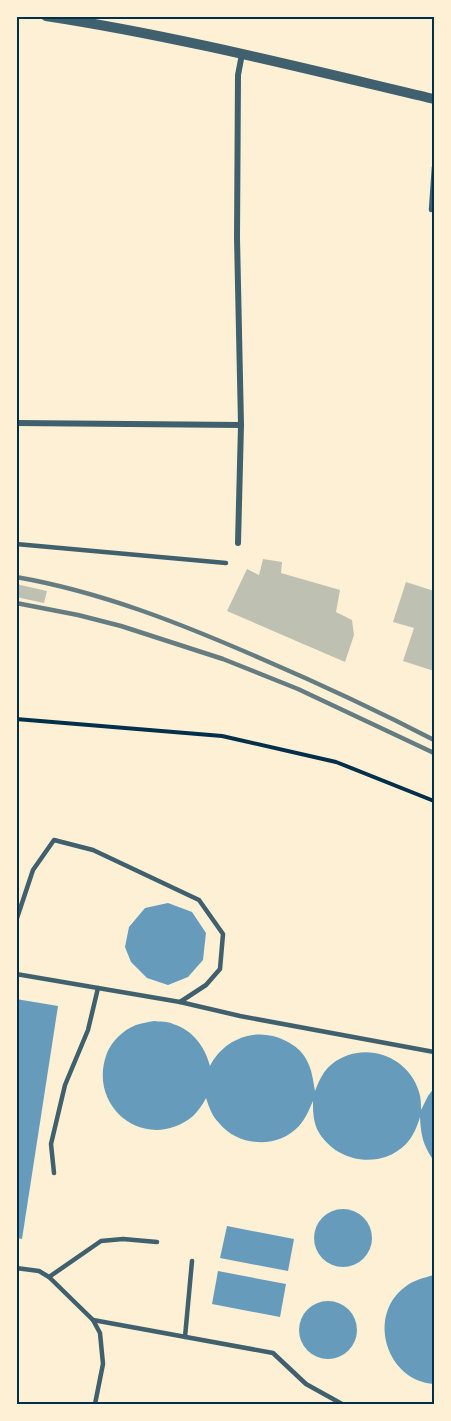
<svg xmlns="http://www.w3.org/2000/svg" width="451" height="1421" font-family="Rubik,sans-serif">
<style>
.water{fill:#669bbc}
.building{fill:#bec0b2}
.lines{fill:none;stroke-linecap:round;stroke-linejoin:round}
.path{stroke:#003049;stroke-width:4}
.service{stroke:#3f606c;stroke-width:4.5}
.minor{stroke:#3f606c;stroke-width:6}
.tertiary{stroke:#3f606c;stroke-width:10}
.rail{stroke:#657d81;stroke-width:4.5}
.neatline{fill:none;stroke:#003049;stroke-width:2}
</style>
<rect width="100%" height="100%" fill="#fdf0d5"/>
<!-- water -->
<g class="water">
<path d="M 168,903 L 192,912 L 206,933 L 203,960 L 188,977 L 168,985 L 147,978 L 131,962 L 125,947 L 129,927 L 145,908 Z"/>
<path d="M 16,999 L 58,1006 L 22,1239 L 16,1238 Z"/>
<path d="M 154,1021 C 160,1022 168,1021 173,1024 C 193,1030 205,1047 210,1066 C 224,1038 257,1026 286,1041 C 294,1045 302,1051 306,1059 C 312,1069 313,1080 315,1091 C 319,1081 323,1071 332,1064 C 363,1040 408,1055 419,1092 C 421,1098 421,1104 421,1110 L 428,1096 L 434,1088 L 434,1161 C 423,1145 421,1136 420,1117 C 417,1127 413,1137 405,1145 C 378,1171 333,1161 317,1129 C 313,1120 313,1110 313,1101 C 309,1110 306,1118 299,1126 C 278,1149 238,1147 219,1123 C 212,1116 209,1107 206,1098 C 203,1104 198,1111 193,1116 C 147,1154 86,1108 107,1053 C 112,1041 123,1030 136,1025 C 142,1023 148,1022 154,1021 Z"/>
<circle cx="343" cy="1238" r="29"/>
<path d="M 227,1226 L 294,1239 L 288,1271 L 220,1258 Z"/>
<path d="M 218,1271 L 286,1284 L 280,1317 L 212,1304 Z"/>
<path d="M 434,1275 L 434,1384 C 387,1381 366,1316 405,1287 C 414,1280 423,1278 434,1275 Z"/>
<circle cx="328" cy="1330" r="29"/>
</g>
<!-- building -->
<g class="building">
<path d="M 263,559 L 282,562 L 281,573 L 340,590 L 336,612 L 352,620 L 354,635 L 345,662 L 227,611 L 247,569 L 259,575 Z"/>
<path d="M 406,582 L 434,591 L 434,671 L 403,661 L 414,628 L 393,622 Z"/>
<path d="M 16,584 L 47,591 L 44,603 L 16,597 Z"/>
</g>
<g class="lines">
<!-- path -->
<path class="path" d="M 16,719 L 222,736 L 336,762 L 434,801"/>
<!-- service -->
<g class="service">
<path d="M 431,210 L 434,167"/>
<path d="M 16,544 L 226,563"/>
<path d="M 16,921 L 33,870 L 54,840 L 93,850 L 199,900 L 223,934 L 220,969 L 206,985 L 180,1002 L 16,974"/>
<path d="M 180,1002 L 240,1016 L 434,1052"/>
<path d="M 54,1173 L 51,1144 L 65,1085 L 88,1030 L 98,988"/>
<path d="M 16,1268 L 39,1271 L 49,1277 L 93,1320 L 100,1333 L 103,1364 L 95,1404"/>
<path d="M 49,1277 L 101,1241 L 123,1239 L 157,1242"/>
<path d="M 93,1320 L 273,1353 L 306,1384 L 342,1404"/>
<path d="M 185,1337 L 192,1261"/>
</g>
<!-- minor -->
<g class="minor">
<path d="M 16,423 L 241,425"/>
<path d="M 238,543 L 241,425 L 237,238 L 238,75 L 242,54"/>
</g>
<!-- tertiary -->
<path class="tertiary" d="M 46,16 C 177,36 306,69 434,99"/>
<!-- rail -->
<g class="rail">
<path d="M 16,577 C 102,592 182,624 262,659 C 320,684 378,711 434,740"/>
<path d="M 16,603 L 78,615 L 121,626 L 223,659 L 298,689 L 434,753"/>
</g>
</g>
<!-- border -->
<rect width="451" height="1421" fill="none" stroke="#fdf0d5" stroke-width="36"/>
<rect x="18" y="18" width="415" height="1385" class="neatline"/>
</svg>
